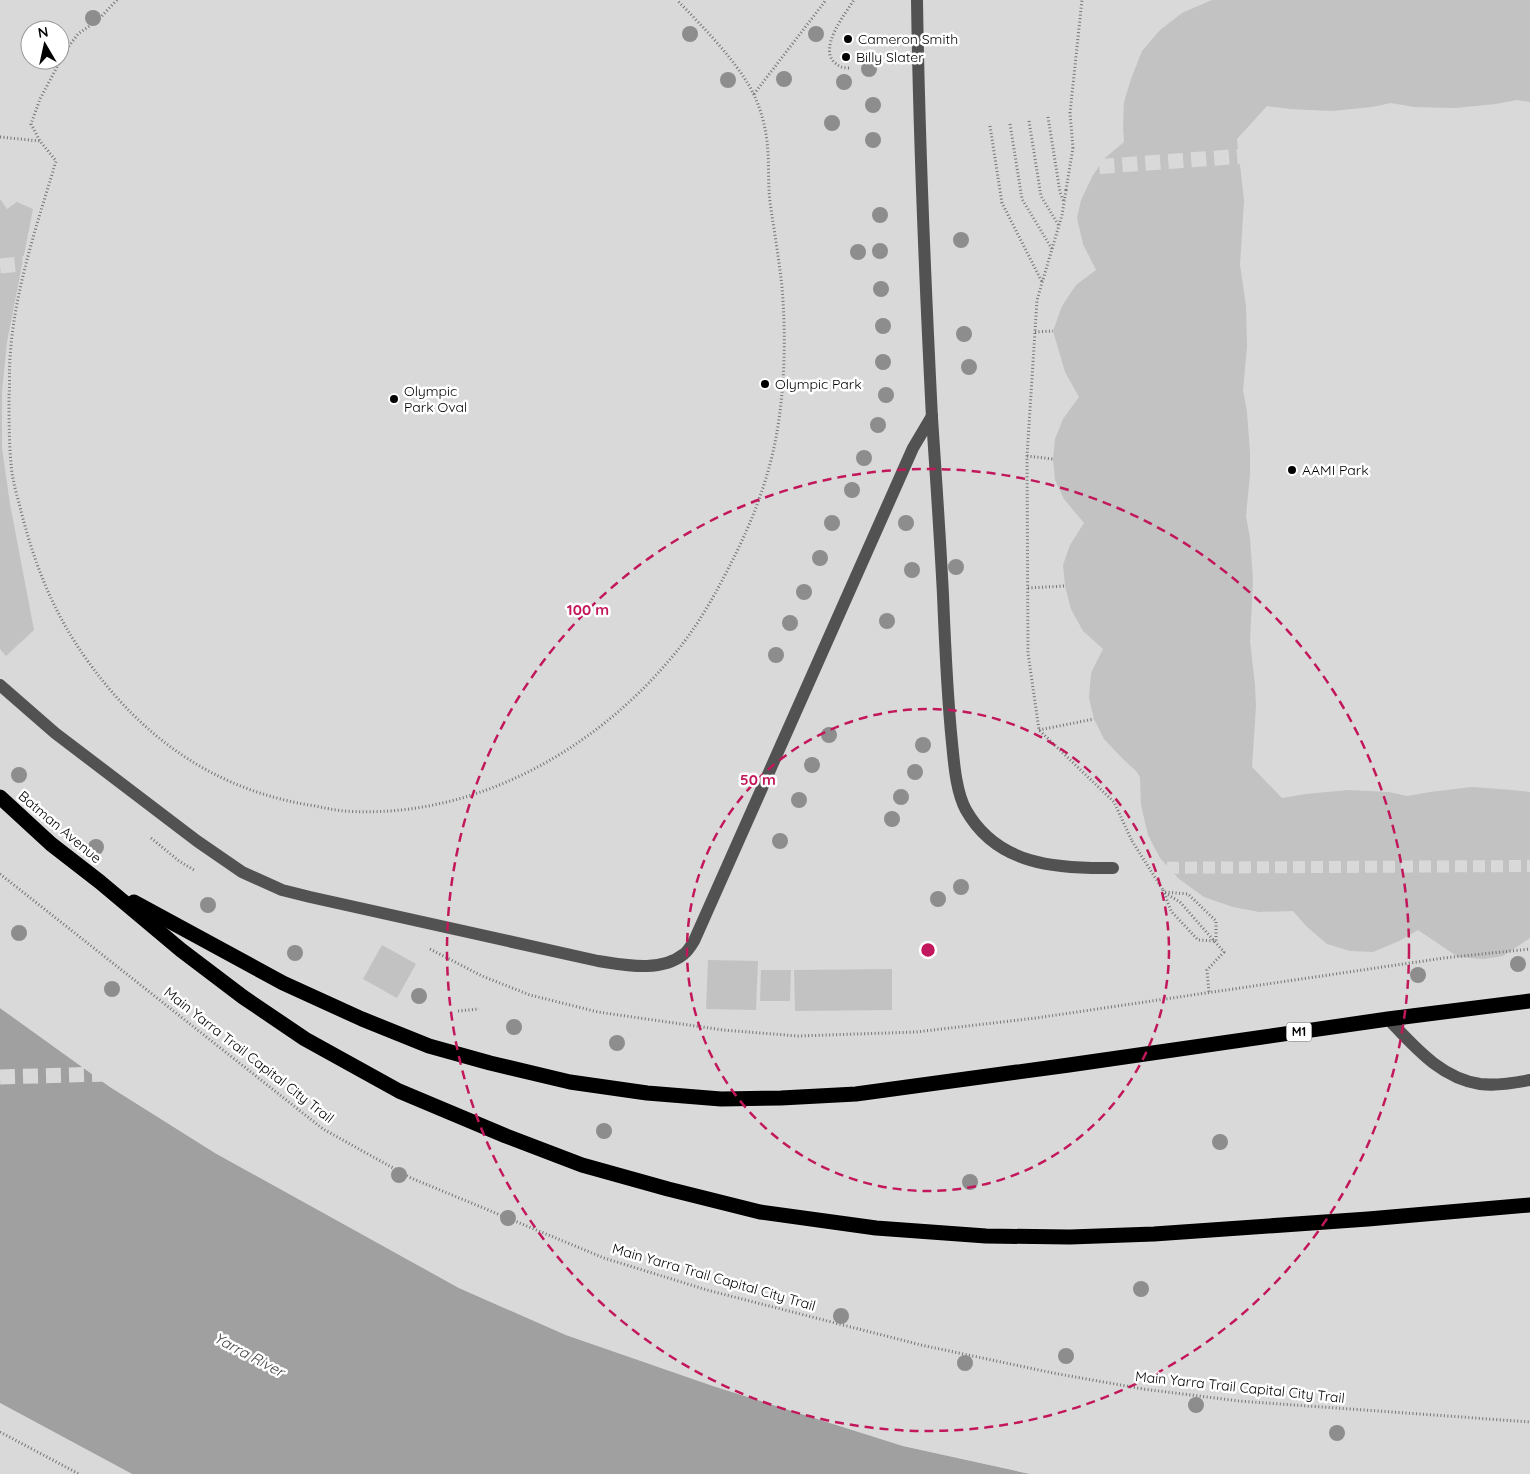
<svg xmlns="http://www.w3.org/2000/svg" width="1530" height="1474" font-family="Quicksand,sans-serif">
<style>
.green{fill:#d9d9d9;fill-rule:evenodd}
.water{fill:#a0a0a0}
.building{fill:#c2c2c2}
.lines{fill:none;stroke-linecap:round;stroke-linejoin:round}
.minor-tunnel{stroke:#d9d9d9;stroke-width:12;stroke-dasharray:12 6;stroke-linecap:butt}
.highway-tunnel{stroke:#d9d9d9;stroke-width:15;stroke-dasharray:15 8;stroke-linecap:butt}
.highway-casing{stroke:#dbdbdb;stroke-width:18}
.path{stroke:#747474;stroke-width:3;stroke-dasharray:1 2.5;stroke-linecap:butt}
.minor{stroke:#525252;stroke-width:12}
.highway{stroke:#000;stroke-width:15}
.path-bridge{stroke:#747474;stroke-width:3;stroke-dasharray:1 2.5;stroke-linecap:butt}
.tree{fill:#8d8d8d}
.ring{fill:none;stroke:#c2185b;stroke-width:2.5;stroke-dasharray:9 6}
.poi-dot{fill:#000;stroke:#fff;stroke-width:2}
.labels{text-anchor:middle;stroke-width:5;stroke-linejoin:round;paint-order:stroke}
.shield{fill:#fff;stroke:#4c4c4c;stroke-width:1}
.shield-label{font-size:12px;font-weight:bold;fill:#000}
.poi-label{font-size:14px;fill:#000;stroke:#fff;text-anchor:start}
.street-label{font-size:14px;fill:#000;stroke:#fff}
.water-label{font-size:15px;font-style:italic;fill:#414141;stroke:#fff}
.centre{fill:#c2185b;stroke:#fff;stroke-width:2.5}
.ring-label{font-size:15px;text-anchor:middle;font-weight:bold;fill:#c2185b;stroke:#fff;stroke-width:5;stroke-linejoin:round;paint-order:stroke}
</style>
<rect width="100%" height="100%" fill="#fff"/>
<!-- green -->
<g class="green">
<path d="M 0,0 L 1530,0 L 1530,1474 L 1030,1474 L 903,1446 L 713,1386 L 566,1335 L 459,1288 L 215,1153 L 110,1087 L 0,1008 ZM 30,30 L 60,30 L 60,60 L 30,60 Z"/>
<path d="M 0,1403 L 132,1474 L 0,1474 Z"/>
</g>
<!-- water -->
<path class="water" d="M 0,1008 L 110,1087 L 215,1153 L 459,1288 L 566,1335 L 713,1386 L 903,1446 L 1030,1474 L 132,1474 L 0,1403 Z"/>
<!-- building -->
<g class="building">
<path d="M 1212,0 L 1530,0 L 1530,102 L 1517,100 L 1496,104 L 1455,108 L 1414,107 L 1391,103 L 1372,107 L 1332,111 L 1290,109 L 1267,106 L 1237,139 L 1244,200 L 1240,265 L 1246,306 L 1247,347 L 1243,390 L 1247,412 L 1250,453 L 1250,474 L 1246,516 L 1250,538 L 1253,580 L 1250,641 L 1255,685 L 1256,706 L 1252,767 L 1282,798 L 1306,794 L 1348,790 L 1389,792 L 1407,796 L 1430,792 L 1472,787 L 1512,790 L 1530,792 L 1530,938 L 1503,956 L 1483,959 L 1458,957 L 1418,930 L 1399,941 L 1373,952 L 1350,951 L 1327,944 L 1306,926 L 1293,911 L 1259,912 L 1233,907 L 1204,897 L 1179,879 L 1160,858 L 1148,835 L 1141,805 L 1140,777 L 1136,771 L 1122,758 L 1104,739 L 1094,719 L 1089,698 L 1091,673 L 1103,649 L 1083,631 L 1071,609 L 1065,586 L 1063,565 L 1070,545 L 1084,523 L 1064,499 L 1055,480 L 1053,459 L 1055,439 L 1063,419 L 1079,397 L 1065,372 L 1053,331 L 1062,306 L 1076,285 L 1096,270 L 1083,244 L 1077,218 L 1081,200 L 1093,175 L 1105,158 L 1124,142 L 1123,126 L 1124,102 L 1131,79 L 1142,51 L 1160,30 L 1182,13 Z"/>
<path d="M 0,199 L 7,209 L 17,202 L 33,209 L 7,342 L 2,392 L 2,448 L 10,504 L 34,630 L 6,656 L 0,649 Z"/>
<path d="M 382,945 L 416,964 L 397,998 L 363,979 Z"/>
<path d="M 708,960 L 758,961 L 756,1010 L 706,1009 Z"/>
<path d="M 892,969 L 892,1010 L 795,1011 L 794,970 Z"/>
<path d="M 761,970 L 791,970 L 790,1001 L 760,1001 Z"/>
</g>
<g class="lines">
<!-- minor-tunnel -->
<path class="minor-tunnel" d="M 1113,868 L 1530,866"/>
<!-- highway-tunnel -->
<g class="highway-tunnel">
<path d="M 0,266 L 684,197 L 1530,135"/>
<path d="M 1169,1055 L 1530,1063"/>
<path d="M 0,1077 L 457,1064 L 744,1046 L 1116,1054"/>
</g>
<defs>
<g id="highway">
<path d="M 0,797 L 51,844 L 100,882 L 181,950 L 243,997 L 305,1039 L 399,1091 L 506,1136 L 582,1165 L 668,1189 L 760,1212 L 876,1228 L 986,1236 L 1070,1237 L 1154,1234 L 1368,1219 L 1530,1205"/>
<path d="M 134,902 L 283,983 L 362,1019 L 429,1046 L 490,1063 L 570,1082 L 647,1093 L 721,1099 L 781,1098 L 856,1094 L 1069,1065 L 1388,1019 L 1530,1001"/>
</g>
</defs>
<!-- highway casing -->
<use href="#highway" class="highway-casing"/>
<!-- path -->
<g class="path">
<path d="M 117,0 L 98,20 L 78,34 L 66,50 L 40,99 L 31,124 L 40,141 L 56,161 C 37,225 14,291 10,358 C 9,371 10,384 9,396 C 9,422 9,448 12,473 C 14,486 18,499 21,511 C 35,566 54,614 87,660 C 144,740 217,791 315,806 C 325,808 334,810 344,811 C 471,820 593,752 672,657 C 695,630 713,599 729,567 C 751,525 769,479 777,432 C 785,384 786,336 782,287 C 779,259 774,230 770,202 C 768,186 769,169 768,153 C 767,134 763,115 755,97 C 740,64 702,26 677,0"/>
<path d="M 849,68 C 843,68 840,67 835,63 C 818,48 845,14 854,0"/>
<path d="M 754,94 L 826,0"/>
<path d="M 1048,117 L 1060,192 L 1064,202"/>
<path d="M 1029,121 L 1041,196 L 1059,226"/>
<path d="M 1010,124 L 1022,199 L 1052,249"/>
<path d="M 990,126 L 1002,203 L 1042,282"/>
<path d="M 0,137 L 40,141"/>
<path d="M 1073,148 L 1070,113 L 1082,0"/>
<path d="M 1066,190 L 1062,215 L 1037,300 L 1027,456 L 1028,653 L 1039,730 L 1114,802 L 1132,841"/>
<path d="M 1035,332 L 1053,331"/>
<path d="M 1027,456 L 1053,459"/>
<path d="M 1028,588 L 1065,586"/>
<path d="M 1039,730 L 1094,719"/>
<path d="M 151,838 L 179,861 L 194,870"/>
<path d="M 0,874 L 323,1129 L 411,1178 L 604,1258 L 707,1290 L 921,1345 L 1053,1373 L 1143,1389 L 1239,1401 L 1530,1422"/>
<path d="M 1163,890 L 1171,911 L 1198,940 L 1216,941 L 1216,921 L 1188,894 L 1165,892"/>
<path d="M 1165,893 L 1180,902 L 1224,952 L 1207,970 L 1209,993"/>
<path d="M 430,949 L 482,976 L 530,995 L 598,1012 L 723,1030 L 798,1036 L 916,1032 L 1036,1018 L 1444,958 L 1530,949"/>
<path d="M 458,1011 L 479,1009"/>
<path d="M 0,1432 L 79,1474"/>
</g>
<!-- minor -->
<g class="minor">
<path d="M 917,0 C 919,139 925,279 932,418 C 936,477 940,536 943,595 C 945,645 947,694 952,743 C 954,763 956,792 966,810 C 997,865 1056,869 1113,868"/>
<path d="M 0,685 L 55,733 L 197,841 L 242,872 L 282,890 L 310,897 L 598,961 C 625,965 660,973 684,954 C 688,951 691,946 694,941 L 913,448 L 932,416"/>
<path d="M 1388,1019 C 1414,1046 1440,1078 1480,1084 C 1497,1086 1514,1083 1530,1080"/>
</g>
<!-- highway -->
<use href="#highway" class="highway"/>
<!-- path-bridge -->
<g class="path-bridge">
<path d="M 1066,190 L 1073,148"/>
<path d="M 1132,841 L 1163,890"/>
</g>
</g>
<!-- trees -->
<g class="tree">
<circle cx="93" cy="18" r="8"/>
<circle cx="690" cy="34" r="8"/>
<circle cx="816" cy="34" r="8"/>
<circle cx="869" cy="69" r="8"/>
<circle cx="784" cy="79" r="8"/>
<circle cx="728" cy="80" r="8"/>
<circle cx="844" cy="82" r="8"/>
<circle cx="873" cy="105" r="8"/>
<circle cx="832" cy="123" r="8"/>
<circle cx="873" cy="140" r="8"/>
<circle cx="880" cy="215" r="8"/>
<circle cx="961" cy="240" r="8"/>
<circle cx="880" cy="251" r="8"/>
<circle cx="858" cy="252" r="8"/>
<circle cx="881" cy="289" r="8"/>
<circle cx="883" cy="326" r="8"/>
<circle cx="964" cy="334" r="8"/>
<circle cx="883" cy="362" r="8"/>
<circle cx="969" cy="367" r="8"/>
<circle cx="886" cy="395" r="8"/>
<circle cx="878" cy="425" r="8"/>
<circle cx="864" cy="458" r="8"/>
<circle cx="852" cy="490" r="8"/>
<circle cx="832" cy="523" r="8"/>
<circle cx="906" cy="523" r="8"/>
<circle cx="820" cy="558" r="8"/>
<circle cx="956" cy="567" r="8"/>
<circle cx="912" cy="570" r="8"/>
<circle cx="804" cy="592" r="8"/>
<circle cx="887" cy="621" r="8"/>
<circle cx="790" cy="623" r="8"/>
<circle cx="776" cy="655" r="8"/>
<circle cx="829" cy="735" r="8"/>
<circle cx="923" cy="745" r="8"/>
<circle cx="812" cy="765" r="8"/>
<circle cx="915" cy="772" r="8"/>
<circle cx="19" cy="775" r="8"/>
<circle cx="901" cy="797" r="8"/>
<circle cx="799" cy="800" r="8"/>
<circle cx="892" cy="819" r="8"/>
<circle cx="780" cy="841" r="8"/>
<circle cx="96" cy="847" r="8"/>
<circle cx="961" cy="887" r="8"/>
<circle cx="938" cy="899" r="8"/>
<circle cx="208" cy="905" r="8"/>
<circle cx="19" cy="933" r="8"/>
<circle cx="295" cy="953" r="8"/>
<circle cx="1518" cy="964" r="8"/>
<circle cx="1418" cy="975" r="8"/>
<circle cx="112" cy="989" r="8"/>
<circle cx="419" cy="996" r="8"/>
<circle cx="514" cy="1027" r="8"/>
<circle cx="617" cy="1043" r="8"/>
<circle cx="604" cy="1131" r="8"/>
<circle cx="1220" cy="1142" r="8"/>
<circle cx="399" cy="1175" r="8"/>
<circle cx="970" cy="1182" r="8"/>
<circle cx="508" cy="1218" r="8"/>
<circle cx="1141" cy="1289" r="8"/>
<circle cx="841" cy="1316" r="8"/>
<circle cx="1066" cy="1356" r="8"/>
<circle cx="965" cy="1363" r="8"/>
<circle cx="1196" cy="1405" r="8"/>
<circle cx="1337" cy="1433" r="8"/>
</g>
<!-- distance rings -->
<g class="ring">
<circle cx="928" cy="950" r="241"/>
<circle cx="928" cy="950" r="481"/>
</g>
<!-- markers -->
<g class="poi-dot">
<circle cx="848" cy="39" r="5"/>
<circle cx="846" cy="57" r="5"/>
<circle cx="765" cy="384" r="5"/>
<circle cx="394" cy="399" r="5"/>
<circle cx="1292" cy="470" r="5"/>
</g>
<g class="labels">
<!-- shield labels -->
<rect class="shield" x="1286.5" y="1022.5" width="25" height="19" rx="4"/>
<g class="shield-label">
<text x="1299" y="1036">M1</text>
</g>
<!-- poi labels -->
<g class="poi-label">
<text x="858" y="44">Cameron Smith</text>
<text x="856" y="62">Billy Slater</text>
<text x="775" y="389">Olympic Park</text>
<text x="404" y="396">Olympic<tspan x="404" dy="16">Park Oval</tspan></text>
<text x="1302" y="475">AAMI Park</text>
</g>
<!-- street labels -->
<g class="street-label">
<text transform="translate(60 827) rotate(40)" y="5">Batman Avenue</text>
<text transform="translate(249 1055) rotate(38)" y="5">Main Yarra Trail Capital City Trail</text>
<text transform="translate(714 1277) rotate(16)" y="5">Main Yarra Trail Capital City Trail</text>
<text transform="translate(1240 1387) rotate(6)" y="5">Main Yarra Trail Capital City Trail</text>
</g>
<!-- water labels -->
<g class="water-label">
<text transform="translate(249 1355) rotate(28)" y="5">Yarra River</text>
</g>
</g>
<circle cx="928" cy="950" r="8" class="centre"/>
<g class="ring-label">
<text x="588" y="615">100 m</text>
<text x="758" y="785">50 m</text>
</g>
<!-- north arrow -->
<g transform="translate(45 45) rotate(351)"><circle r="24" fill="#ffffff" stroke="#999999"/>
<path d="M0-4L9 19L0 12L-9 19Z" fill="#000000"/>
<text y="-8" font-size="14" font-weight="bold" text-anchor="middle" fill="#000000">N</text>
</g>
</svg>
